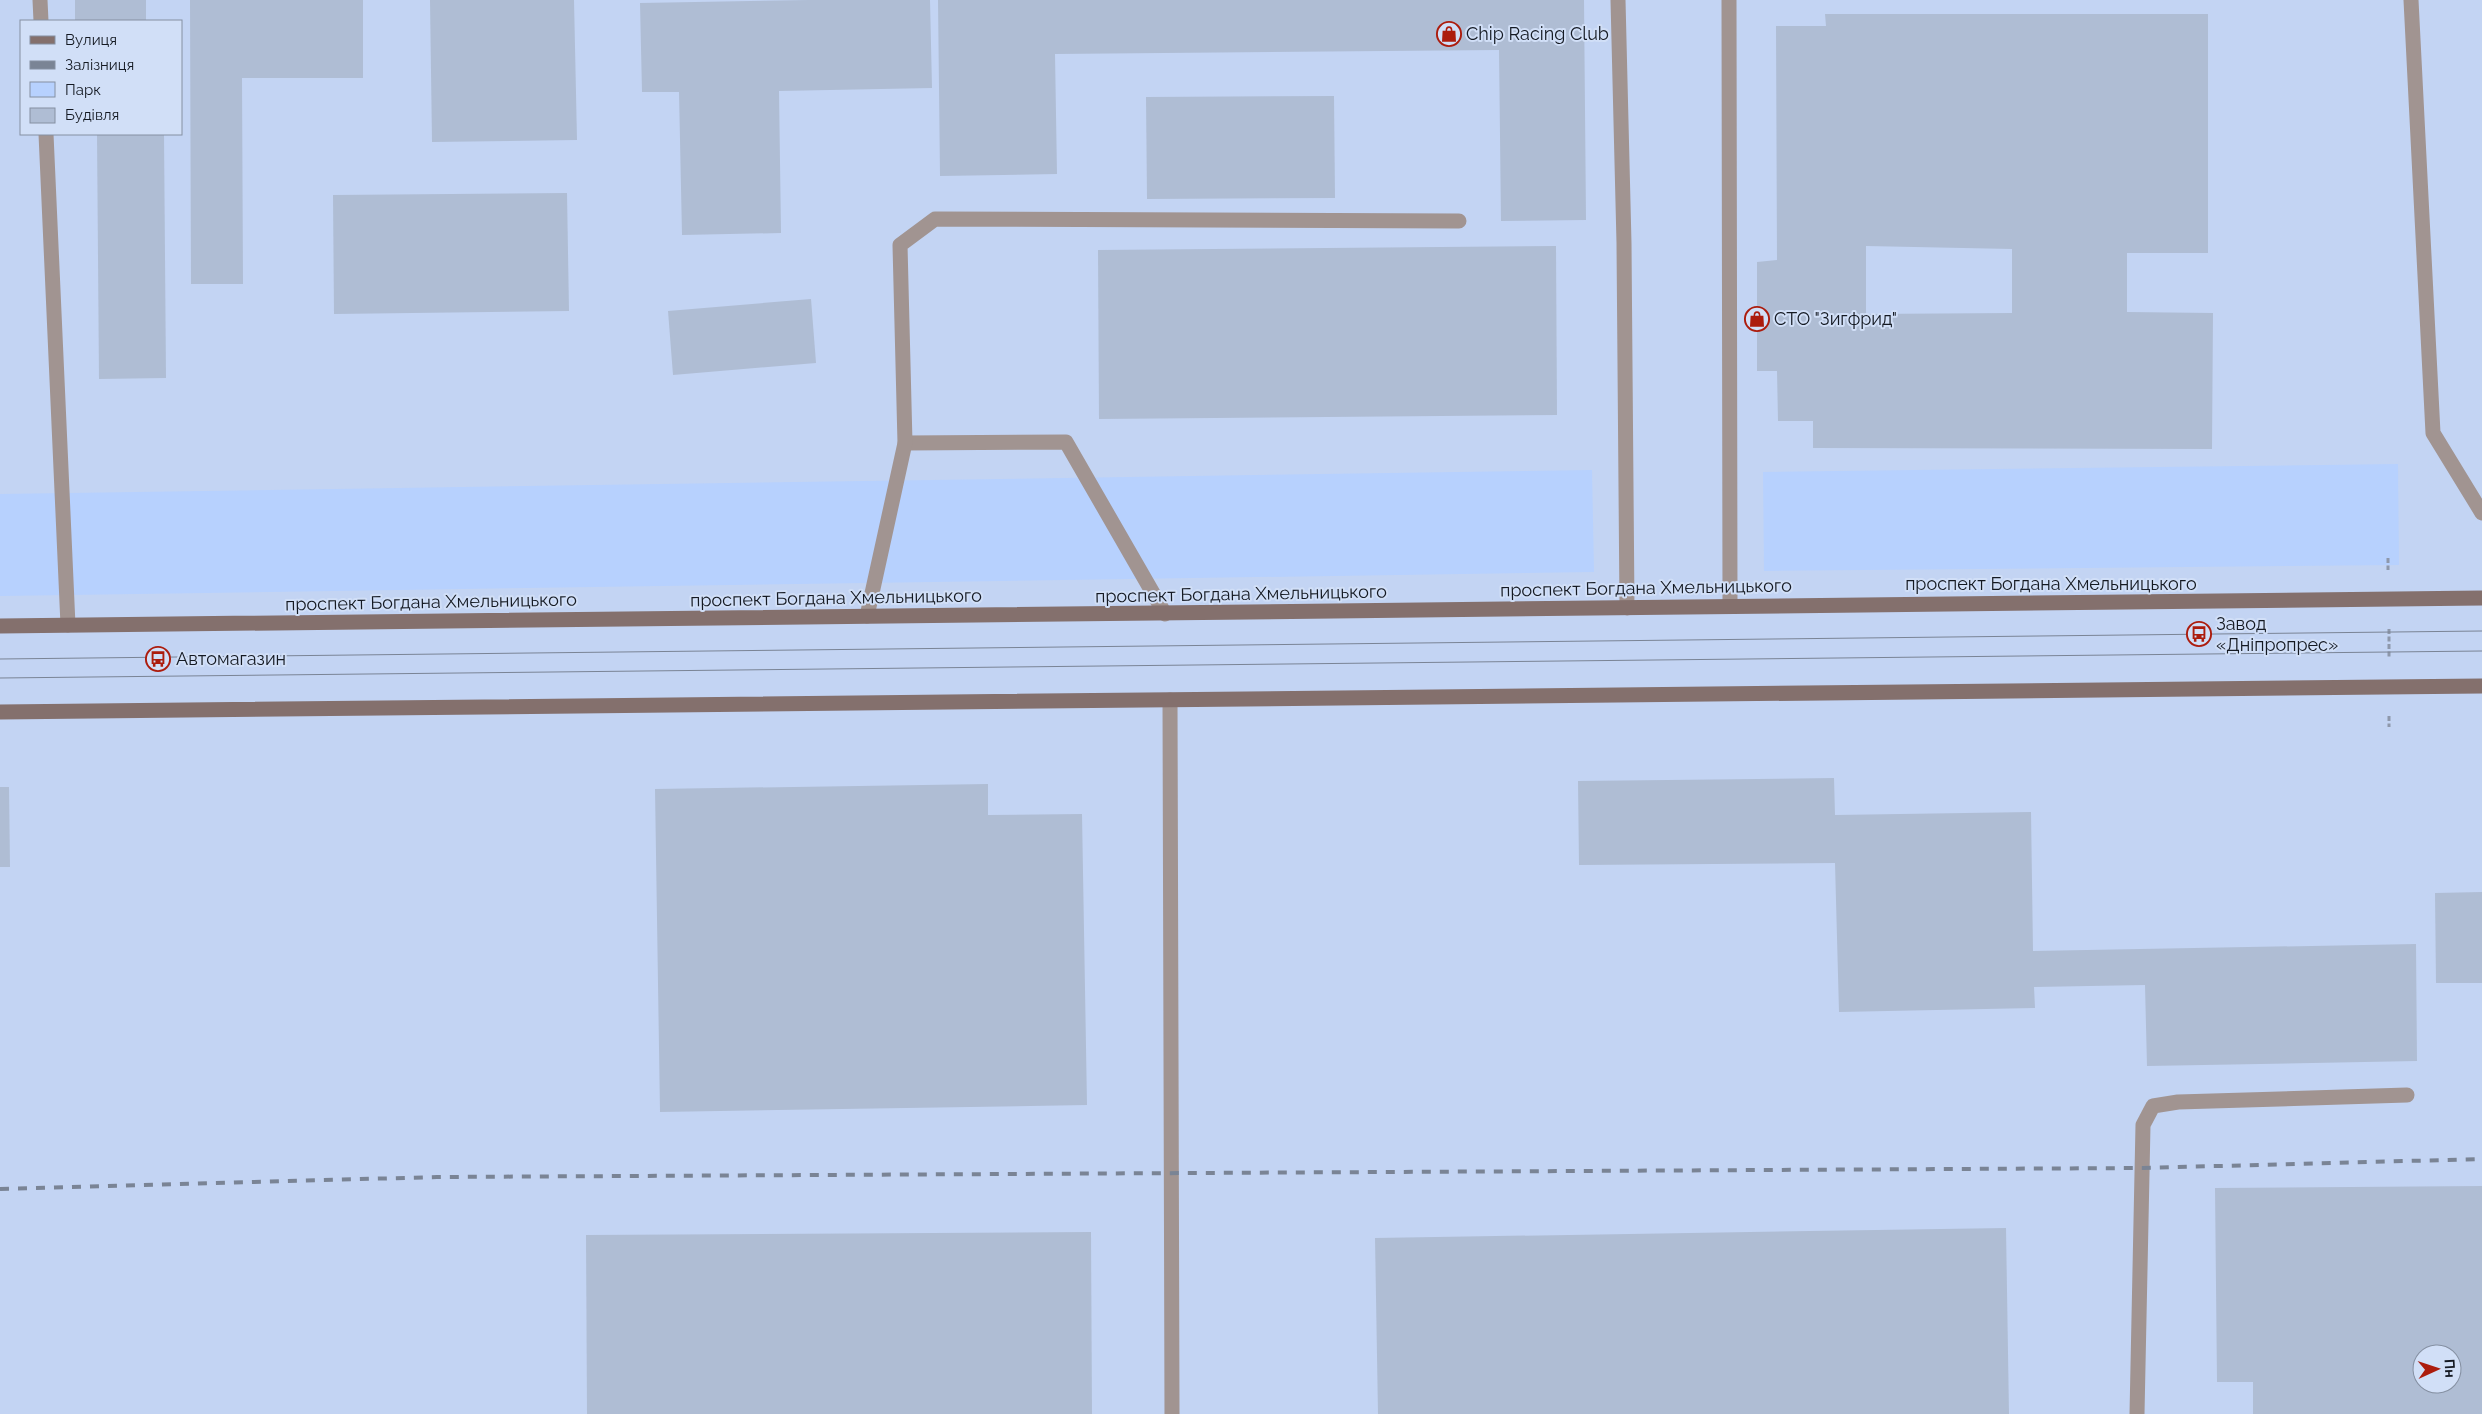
<svg xmlns="http://www.w3.org/2000/svg" width="2482" height="1414" font-family="Raleway,sans-serif">
<style>
.built{fill:#c3d4f3;fill-rule:evenodd}
.green{fill:#b7d1fe}
.building{fill:#afbdd4;fill-rule:evenodd}
.lines{fill:none;stroke-linecap:round;stroke-linejoin:round}
.path{stroke:#8e98ab;stroke-width:3;stroke-dasharray:5 2.5;stroke-linecap:butt}
.lane{stroke:#a19491;stroke-width:15}
.secondary{stroke:#84706d;stroke-width:15}
.tram{stroke:#7a8495;stroke-width:1}
.rail{stroke:#7a8495;stroke-width:4;stroke-dasharray:9 9;stroke-linecap:butt}
.labels{text-anchor:middle;stroke-width:4;stroke-linejoin:round;paint-order:stroke}
.poi-label{font-size:18px;fill:#141922;stroke:#d1dff7;text-anchor:start}
.street-label{font-size:18px;fill:#141922;stroke:#d1dff7}
</style>
<rect width="100%" height="100%" fill="#d1dff7"/>
<!-- built -->
<path class="built" d="M 0,0 L 2482,0 L 2482,1414 L 0,1414 ZM 21,21 L 181,21 L 181,134 L 21,134 ZM 2422,1354 L 2452,1354 L 2452,1384 L 2422,1384 Z"/>
<!-- green -->
<g class="green">
<path d="M 2398,464 L 2399,565 L 1764,571 L 1763,472 Z"/>
<path d="M 1592,470 L 1594,572 L 0,596 L 0,494 Z"/>
</g>
<!-- building -->
<g class="building">
<rect x="75" y="0" width="71" height="21"/>
<path d="M 190,0 L 363,0 L 363,78 L 242,78 L 243,284 L 191,284 Z"/>
<path d="M 430,0 L 574,0 L 577,140 L 432,142 Z"/>
<path d="M 809,0 L 930,0 L 932,88 L 779,91 L 781,233 L 682,235 L 679,92 L 642,92 L 640,3 Z"/>
<path d="M 938,0 L 1584,0 L 1586,220 L 1501,221 L 1499,50 L 1055,54 L 1057,174 L 940,176 Z"/>
<path d="M 1825,14 L 2208,14 L 2208,253 L 2127,253 L 2127,312 L 2213,313 L 2212,449 L 1813,448 L 1813,421 L 1778,421 L 1777,371 L 1757,371 L 1757,262 L 1777,260 L 1776,26 L 1826,26 ZM 1866,246 L 2012,249 L 2012,313 L 1866,314 Z"/>
<path d="M 1334,96 L 1335,198 L 1147,199 L 1146,97 Z"/>
<path d="M 97,134 L 164,134 L 166,378 L 99,379 Z"/>
<path d="M 567,193 L 569,311 L 334,314 L 333,195 Z"/>
<path d="M 1556,246 L 1557,415 L 1099,419 L 1098,250 Z"/>
<path d="M 811,299 L 816,363 L 673,375 L 668,311 Z"/>
<path d="M 1834,778 L 1835,815 L 2031,812 L 2033,951 L 2416,944 L 2417,1061 L 2147,1066 L 2145,985 L 2034,987 L 2035,1008 L 1839,1012 L 1835,863 L 1579,865 L 1578,781 Z"/>
<path d="M 988,784 L 988,815 L 1082,814 L 1087,1105 L 660,1112 L 655,789 Z"/>
<path d="M 0,787 L 9,787 L 10,867 L 0,867 Z"/>
<path d="M 2482,892 L 2482,983 L 2436,983 L 2435,893 Z"/>
<path d="M 2482,1186 L 2482,1414 L 2253,1414 L 2253,1382 L 2217,1382 L 2215,1188 ZM 2422,1354 L 2452,1354 L 2452,1384 L 2422,1384 Z"/>
<path d="M 2006,1228 L 2009,1414 L 1378,1414 L 1375,1238 Z"/>
<path d="M 1091,1232 L 1092,1414 L 587,1414 L 586,1235 Z"/>
</g>
<g class="lines">
<!-- path -->
<g class="path">
<path d="M 2388,558 L 2388,570"/>
<path d="M 2389,629 L 2389,658"/>
<path d="M 2389,716 L 2389,727"/>
</g>
<!-- lane -->
<g class="lane">
<path d="M 40,0 L 41,21"/>
<path d="M 1618,0 L 1624,243 L 1627,608"/>
<path d="M 1729,0 L 1730,605"/>
<path d="M 2411,0 L 2433,433 L 2482,513"/>
<path d="M 46,134 L 68,625"/>
<path d="M 905,443 L 1066,442 L 1165,614"/>
<path d="M 867,616 L 905,443 L 900,245 L 935,219 L 1459,221"/>
<path d="M 1170,700 L 1172,1414"/>
<path d="M 2137,1414 L 2143,1125 L 2153,1106 L 2178,1102 L 2407,1095"/>
</g>
<!-- secondary -->
<g class="secondary">
<path d="M 0,626 L 2482,598"/>
<path d="M 0,712 L 2482,686"/>
</g>
<!-- tram -->
<g class="tram">
<path d="M 0,659 L 2482,631"/>
<path d="M 0,678 L 2482,651"/>
</g>
<!-- rail -->
<path class="rail" d="M 0,1189 L 437,1177 L 2143,1168 L 2482,1159"/>
</g>
<!-- icons -->
<defs>
<symbol id="shop-ring" viewBox="-11 -11 22 22"><circle r="9.5" fill="#d1dff7" stroke="#ac1c0d" stroke-width="1.5"/><path d="M-5-2.5h2.3a2.7 3.5 0 0 1 5.4 0H5L5.5 6h-11ZM-1.5-2.5h3a1.5 2.3 0 0 0-3 0Z" fill="#ac1c0d"/></symbol>
<symbol id="bus-ring" viewBox="-11 -11 22 22"><circle r="9.5" fill="#d1dff7" stroke="#ac1c0d" stroke-width="1.5"/><path d="M-5-6H5V4H4V6H2V4H-2V6H-4V4H-5ZM-3.5-4V0h7V-4ZM-3.5 1.2v1.5H-2V1.2ZM2 1.2v1.5H3.5V1.2Z" fill="#ac1c0d"/></symbol>
</defs>
<g fill-rule="evenodd">
<use href="#shop-ring" x="1435" y="20" width="28" height="28"/>
<use href="#shop-ring" x="1743" y="305" width="28" height="28"/>
<use href="#bus-ring" x="2185" y="620" width="28" height="28"/>
<use href="#bus-ring" x="144" y="645" width="28" height="28"/>
</g>
<g class="labels">
<!-- poi labels -->
<g class="poi-label">
<text x="1466" y="40">Chip Racing Club</text>
<text x="1774" y="325">СТО "Зигфрид"</text>
<text x="2216" y="630">Завод<tspan x="2216" dy="21">«Дніпропрес»</tspan></text>
<text x="176" y="665">Автомагазин</text>
</g>
<!-- street labels -->
<g class="street-label">
<text x="2051" y="590">проспект Богдана Хмельницького</text>
<text transform="translate(1646 588) rotate(-1)" y="6">проспект Богдана Хмельницького</text>
<text transform="translate(1241 594) rotate(-1)" y="6">проспект Богдана Хмельницького</text>
<text transform="translate(836 598) rotate(-1)" y="6">проспект Богдана Хмельницького</text>
<text transform="translate(431 602) rotate(-1)" y="6">проспект Богдана Хмельницького</text>
</g>
</g>
<!-- legend -->
<rect x="20" y="20" width="162" height="115" fill="#d1dff7" stroke="#8590a2"/>
<rect x="30" y="36" width="25" height="8" fill="#84706d" stroke="#8590a2"/>
<text x="65" y="45" font-size="15" fill="#141922">Вулиця</text>
<rect x="30" y="61" width="25" height="8" fill="#7a8495" stroke="#8590a2"/>
<text x="65" y="70" font-size="15" fill="#141922">Залізниця</text>
<rect x="30" y="82" width="25" height="15" fill="#b7d1fe" stroke="#8590a2"/>
<text x="65" y="95" font-size="15" fill="#141922">Парк</text>
<rect x="30" y="108" width="25" height="15" fill="#afbdd4" stroke="#8590a2"/>
<text x="65" y="120" font-size="15" fill="#141922">Будівля</text>
<!-- north arrow -->
<g transform="translate(2437 1369) rotate(87)"><circle r="24" fill="#d1dff7" stroke="#8590a2"/>
<path d="M0-4L9 19L0 12L-9 19Z" fill="#ac1c0d"/>
<text y="-8" font-size="14" font-weight="bold" text-anchor="middle" fill="#141922">Пн</text>
</g>
</svg>
